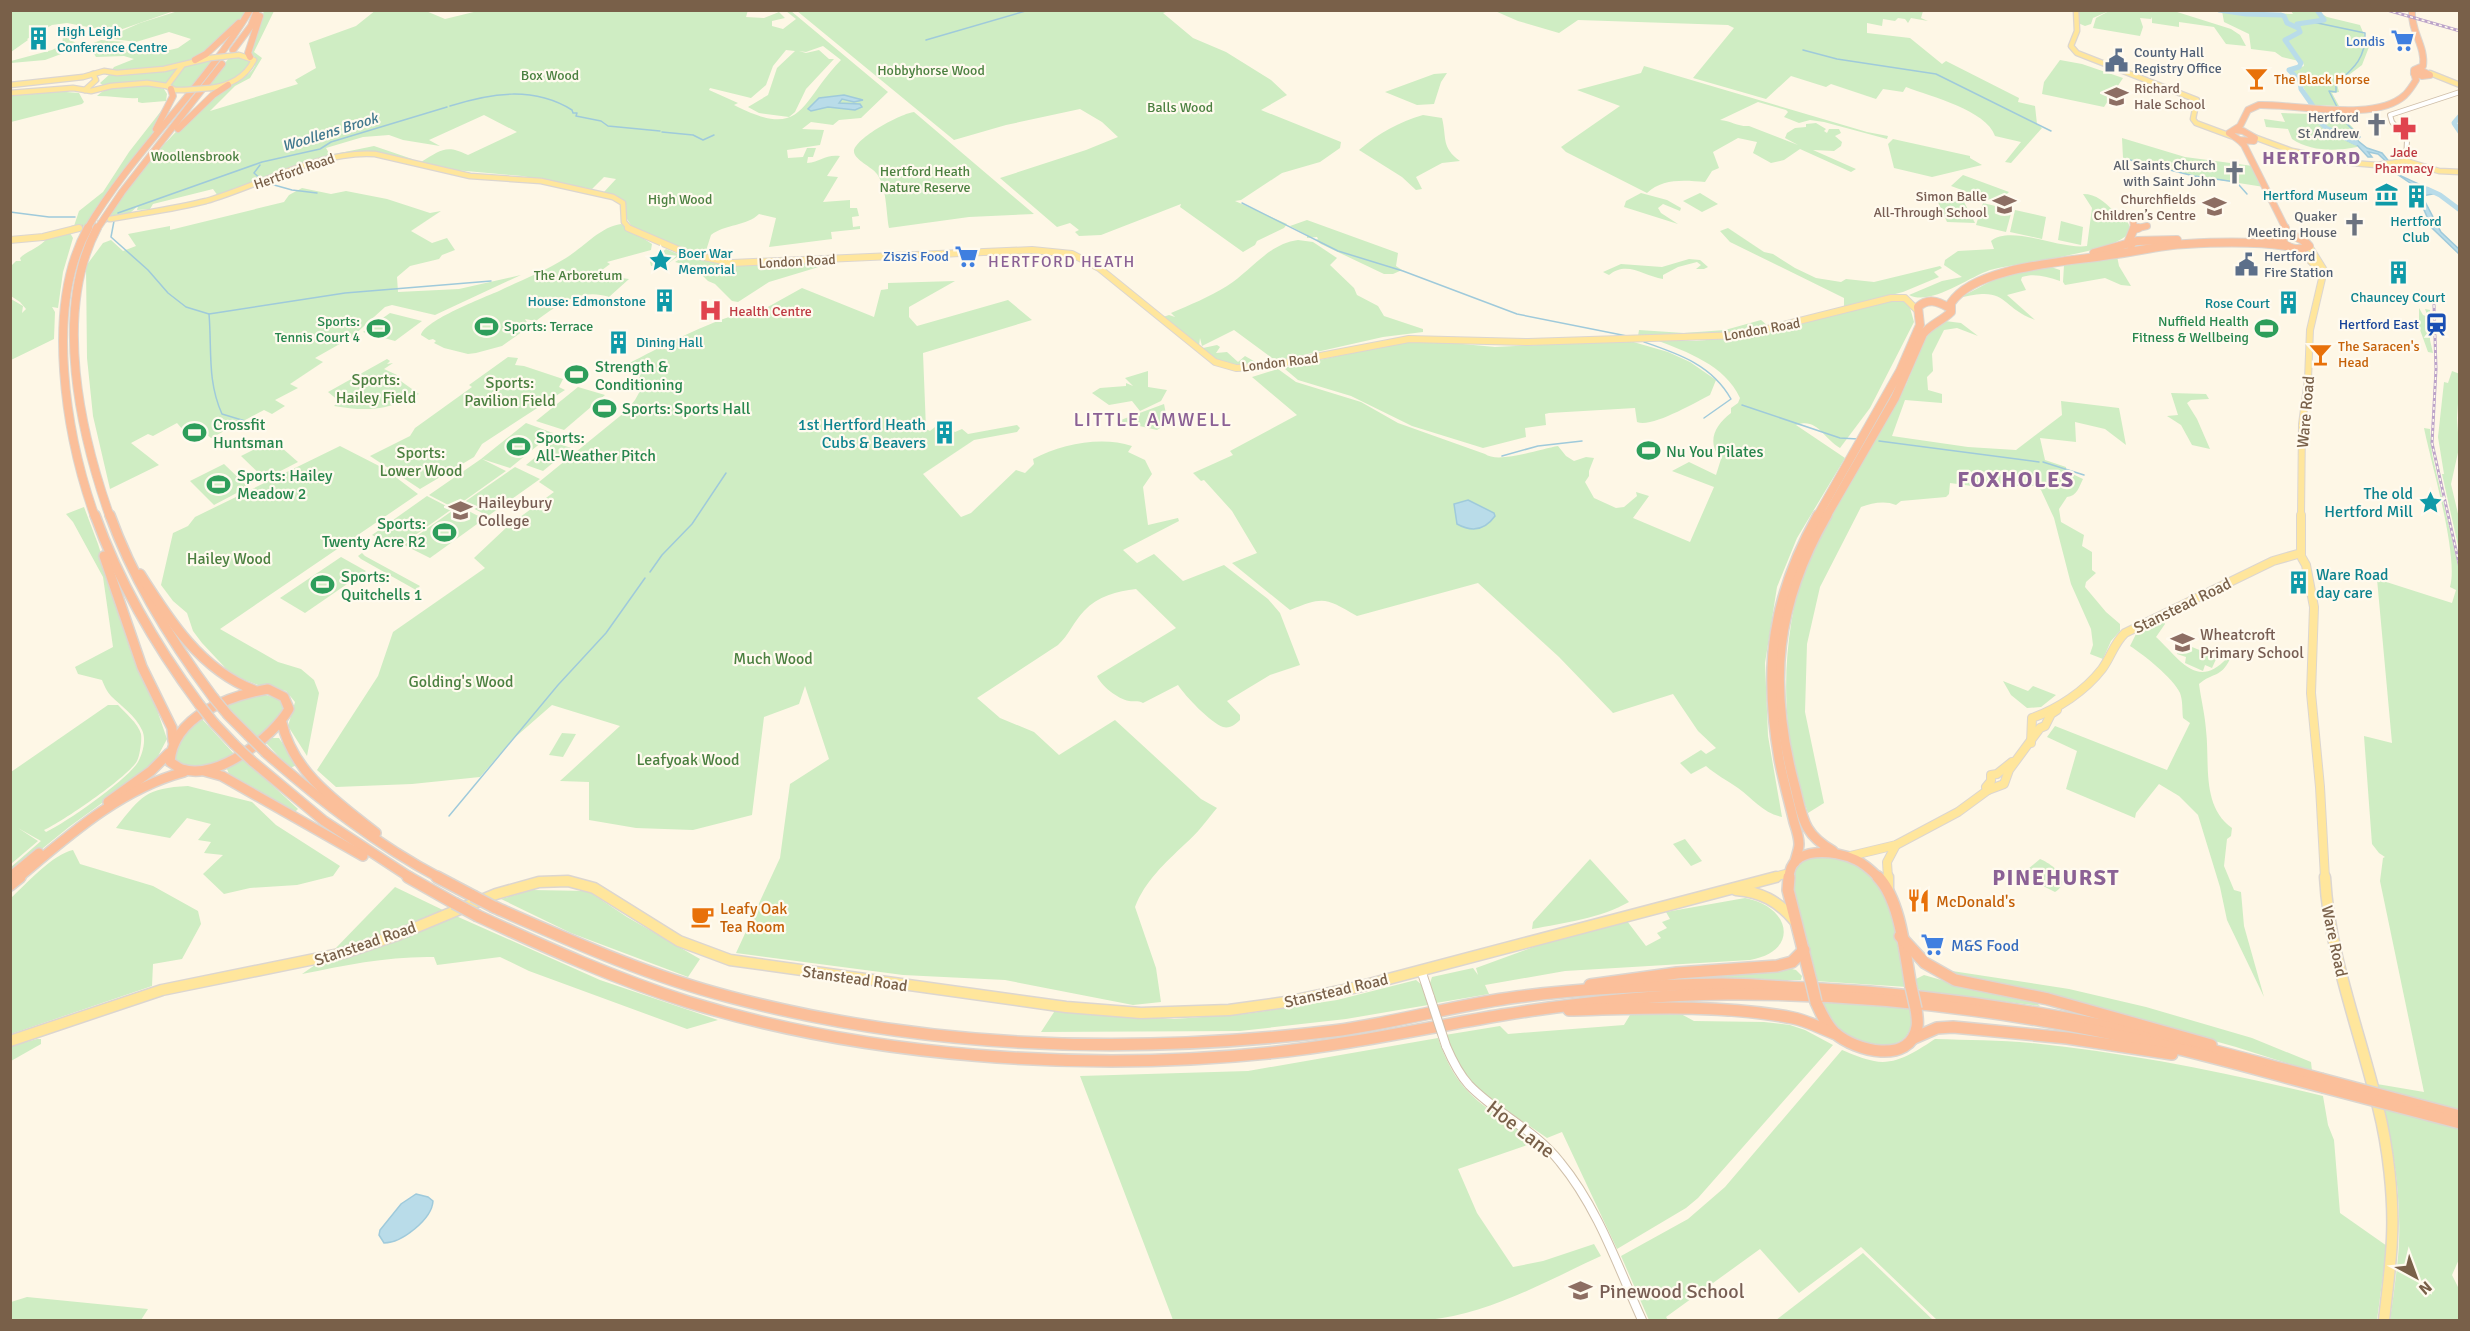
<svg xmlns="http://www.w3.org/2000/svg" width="2470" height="1331" font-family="Signika,sans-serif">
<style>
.green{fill:#cfedc3;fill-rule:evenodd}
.water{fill:#b9dce9;stroke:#9fcadb;stroke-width:1.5}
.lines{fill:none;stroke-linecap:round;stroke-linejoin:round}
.stream{stroke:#9fcadb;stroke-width:1.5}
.river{stroke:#b9dce9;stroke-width:5}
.major-tunnel{stroke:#ddd1bf;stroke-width:4.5;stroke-dasharray:4.5 2;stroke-linecap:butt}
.minor-far1-casing{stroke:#d0c0ab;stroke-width:6}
.minor-casing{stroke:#d0c0ab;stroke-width:10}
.major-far3-casing{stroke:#dcd6d0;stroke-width:7}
.major-far2-casing{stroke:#dcd6d0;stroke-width:8}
.major-far1-casing{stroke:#dcd6d0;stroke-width:10}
.major-casing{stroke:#dcd6d0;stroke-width:13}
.highway-far3-casing{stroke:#dcd6d0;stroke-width:8}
.highway-far2-casing{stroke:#dcd6d0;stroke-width:10}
.highway-far1-casing{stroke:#dcd6d0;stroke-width:12}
.highway-casing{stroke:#dcd6d0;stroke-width:14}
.minor-far1{stroke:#fff;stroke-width:4}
.minor{stroke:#fff;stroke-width:8}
.major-far3{stroke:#ffe69c;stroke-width:4.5}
.major-far2{stroke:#ffe69c;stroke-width:6}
.major-far1{stroke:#ffe69c;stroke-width:8}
.major{stroke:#ffe69c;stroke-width:10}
.highway-far3{stroke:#fbbf9a;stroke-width:6}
.highway-far2{stroke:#fbbf9a;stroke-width:8}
.highway-far1{stroke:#fbbf9a;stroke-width:9}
.highway{stroke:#fbbf9a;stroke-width:11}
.rail-casing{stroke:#bca3c9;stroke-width:3}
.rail{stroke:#fffaee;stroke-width:1.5;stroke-dasharray:3;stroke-linecap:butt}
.minor-bridge-casing{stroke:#d0c0ab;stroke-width:10;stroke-linecap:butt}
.major-bridge-casing{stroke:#dcd6d0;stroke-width:7;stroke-linecap:butt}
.highway-bridge-far1-casing{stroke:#dcd6d0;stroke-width:12;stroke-linecap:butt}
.highway-bridge-casing{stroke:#dcd6d0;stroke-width:14;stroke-linecap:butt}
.minor-bridge{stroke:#fff;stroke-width:8}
.major-bridge{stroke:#ffe69c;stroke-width:4.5}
.highway-bridge-far1{stroke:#fbbf9a;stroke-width:9}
.highway-bridge{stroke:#fbbf9a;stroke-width:11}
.labels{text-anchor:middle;stroke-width:4.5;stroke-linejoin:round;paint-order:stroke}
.far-culture-label{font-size:14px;fill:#0d838f;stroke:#fffaee;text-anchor:start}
.far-shop-label{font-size:14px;fill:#366cbe;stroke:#fffaee;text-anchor:end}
.far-service-label{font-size:14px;fill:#4e5e75;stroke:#fffaee;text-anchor:start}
.far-park-label{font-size:14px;fill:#4b8040;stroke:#fffaee}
.far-food-label{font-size:14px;fill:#c56008;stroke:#fffaee;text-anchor:start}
.far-education-label{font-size:14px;fill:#785e54;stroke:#fffaee;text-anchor:end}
.far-worship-label{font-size:14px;fill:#5b616d;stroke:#fffaee;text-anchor:end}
.far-health-label{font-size:14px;fill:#be3a42;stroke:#fffaee}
.far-street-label{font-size:14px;fill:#796049;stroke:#fffaee}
.far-leisure-label{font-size:14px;fill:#27864d;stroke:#fffaee;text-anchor:end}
.far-transit-label{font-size:14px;fill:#164399;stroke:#fffaee;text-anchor:end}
.far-water-label{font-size:15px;font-style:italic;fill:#41788e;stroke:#fffaee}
.far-quarter-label{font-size:16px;letter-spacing:1.5px;fill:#8b6195;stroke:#fffaee}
.leisure-label{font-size:16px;fill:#27864d;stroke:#fffaee;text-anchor:start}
.park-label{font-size:16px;fill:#4b8040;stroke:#fffaee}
.street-label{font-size:16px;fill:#796049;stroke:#fffaee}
.culture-label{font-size:16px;fill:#0d838f;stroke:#fffaee;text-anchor:end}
.education-label{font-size:16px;fill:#785e54;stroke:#fffaee;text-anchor:start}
.food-label{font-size:16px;fill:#c56008;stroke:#fffaee;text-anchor:start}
.shop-label{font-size:16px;fill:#366cbe;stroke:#fffaee;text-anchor:start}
.far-district-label{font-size:18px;font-weight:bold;letter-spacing:1.5px;fill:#8b6195;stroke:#fffaee}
.quarter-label{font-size:20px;letter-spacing:1.5px;fill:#8b6195;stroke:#fffaee}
.near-street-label{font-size:20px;fill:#796049;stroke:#fffaee}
.near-education-label{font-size:20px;fill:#785e54;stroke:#fffaee;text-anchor:start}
.district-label{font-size:22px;font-weight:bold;letter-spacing:1.5px;fill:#8b6195;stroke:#fffaee}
</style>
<rect width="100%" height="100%" fill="#fef7e6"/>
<!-- green -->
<g class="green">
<path d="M 376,10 L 426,11 L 445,19 L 482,10 L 748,10 L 746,17 L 764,18 L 779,12 L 785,18 L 772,21 L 772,26 L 783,29 L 796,19 L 786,11 L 791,11 L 888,92 L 861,118 L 839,120 L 833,125 L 811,122 L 802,129 L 824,130 L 820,145 L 787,150 L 788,158 L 803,157 L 807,148 L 816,148 L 813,157 L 808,157 L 807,163 C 821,162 825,154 840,156 L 827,176 L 838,177 L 823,202 L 850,200 L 850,208 L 857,208 L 859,216 L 852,217 L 853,227 L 860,226 L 860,229 L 831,232 L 832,239 L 769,247 L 776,218 L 759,214 C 747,226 725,224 711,235 L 704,257 L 633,228 L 627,219 L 625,202 L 604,192 L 616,179 L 604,177 L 592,189 L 522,176 L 455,170 L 421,162 C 441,150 446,144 468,155 L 517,132 L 484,115 L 429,140 L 440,146 L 403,140 L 389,135 L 363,137 L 326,148 L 330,155 L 374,146 L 415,160 L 367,151 L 337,155 L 218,196 L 213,189 L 153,204 L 150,209 L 137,210 L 138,206 L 130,213 L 107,219 C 132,177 180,124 217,93 C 229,83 257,78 256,58 L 250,53 L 264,11 L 274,11 L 254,52 L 262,58 L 250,78 L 235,86 L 210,111 L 298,84 L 295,80 L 316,68 L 309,43 L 356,26 ZM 823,46 L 841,60 C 799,103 804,141 734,105 L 738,103 L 709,90 L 710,88 L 751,98 L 766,85 L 773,66 L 786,50 L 795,51 L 777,68 L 768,95 L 748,107 L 759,113 L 789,117 L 795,112 L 806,89 L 834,59 L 829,59 L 819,50 L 806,53 L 799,51 L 806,52 Z"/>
<path d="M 11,11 L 174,11 L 114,32 L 67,23 L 52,25 L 27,39 L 28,40 L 11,52 Z"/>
<path d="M 178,11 L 246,11 C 207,66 177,66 115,72 L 112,70 L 114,67 L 134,59 L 124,56 L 96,57 L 91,49 L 69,53 L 101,40 L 125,42 L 108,44 L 106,46 L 120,52 L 137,45 L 170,50 L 178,48 L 191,39 L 169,32 L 136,42 L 106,38 L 140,23 Z"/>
<path d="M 797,11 L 1169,11 L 1163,13 L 1193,38 L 1226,52 L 1271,80 L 1287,95 L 1261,110 L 1341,142 L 1340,148 L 1320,162 L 1282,173 L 1241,200 L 1235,201 L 1287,224 L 1284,228 L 1257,241 L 1255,245 L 1243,252 L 1180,207 L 1181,204 L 1101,235 L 1079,236 L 1075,232 L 1079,230 L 1070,223 L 1057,227 L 1000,178 L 1086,150 L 1118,137 L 1102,122 L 1080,109 L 1006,125 L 954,140 Z"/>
<path d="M 1495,11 L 1923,11 L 1921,18 L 1928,21 L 1911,18 L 1908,23 L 1905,19 L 1898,18 L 1895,21 L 1883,19 L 1882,26 L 1867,23 L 1867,33 L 1910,38 L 1942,64 L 1946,61 L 2019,98 L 2018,102 L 2035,106 L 2037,124 L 2042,128 L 2011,163 L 2005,162 L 2021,142 L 1995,136 C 1986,110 1932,97 1906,87 L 1903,92 L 1883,89 L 1876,99 L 1831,84 L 1826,87 L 1791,76 L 1766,99 L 1693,78 L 1734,28 L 1728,25 L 1578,20 L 1559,33 L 1518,21 Z"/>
<path d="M 2078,11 L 2174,11 L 2231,29 L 2240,35 L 2246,46 L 2226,44 L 2214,27 L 2179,22 L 2179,27 L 2152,23 L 2152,17 L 2151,19 L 2140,18 L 2143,27 L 2140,36 L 2093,28 L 2096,18 L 2109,11 L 2093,18 L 2091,24 L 2085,26 L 2078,23 Z"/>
<path d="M 2222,11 L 2293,14 L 2291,11 L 2317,11 L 2327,17 L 2360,25 L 2369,47 L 2362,65 L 2337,84 L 2339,92 L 2332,93 L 2339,106 L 2314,105 C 2305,93 2302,81 2291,71 L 2304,66 L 2303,62 L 2282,57 L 2275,52 L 2251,49 L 2249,34 L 2224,22 Z"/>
<path d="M 70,34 L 73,41 L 80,47 L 45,60 L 11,63 L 11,61 L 52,50 L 62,45 L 63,37 Z"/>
<path d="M 242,57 L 250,59 L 251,62 L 236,80 L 206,87 L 229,58 Z"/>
<path d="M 216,59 L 192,88 L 178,89 L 171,86 L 170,85 L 186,65 Z"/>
<path d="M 2060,60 L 2082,64 L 2123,78 L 2104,107 L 2042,94 L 2044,82 Z"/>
<path d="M 180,66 L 165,84 L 148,82 L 104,86 L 100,83 L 110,74 Z"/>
<path d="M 1644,66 L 1867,132 L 1888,136 L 1887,139 L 1824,122 L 1810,120 L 1799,123 L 1784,117 L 1788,112 L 1786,110 L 1758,102 L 1720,120 C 1731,121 1739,127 1749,126 L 1798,145 L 1785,138 L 1787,133 L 1795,128 L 1806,127 L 1806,124 L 1816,123 L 1826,129 L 1824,131 L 1827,133 L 1829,129 L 1839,129 L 1841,133 L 1835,136 L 1842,142 L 1841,146 L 1834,151 L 1813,150 L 1856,169 L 1851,172 L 1800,149 L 1784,160 L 1771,163 L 1753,153 L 1757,142 L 1738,138 L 1713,152 L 1719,168 L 1712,171 L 1705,182 C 1685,180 1662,178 1647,193 L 1566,152 L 1561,147 L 1620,106 L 1577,90 L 1641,73 Z"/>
<path d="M 1447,73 L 1441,82 L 1434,104 L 1417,105 L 1385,92 L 1434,74 Z"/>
<path d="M 151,85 L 164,89 L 167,94 L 166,101 L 142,103 L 138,102 L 138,98 C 125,99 112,96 97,96 C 110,83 134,86 151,85 Z"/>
<path d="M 66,90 L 66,92 L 79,93 L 84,102 L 82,104 L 11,122 L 10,94 Z"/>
<path d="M 165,106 C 151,147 113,189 87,225 L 73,229 L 79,211 L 103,192 L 129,152 Z"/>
<path d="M 2312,110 L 2345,112 L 2353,121 L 2350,121 L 2349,124 C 2357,131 2362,136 2357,147 C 2337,151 2311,152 2292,139 L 2288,129 L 2266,127 L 2264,119 L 2285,122 L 2281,113 L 2313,114 Z"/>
<path d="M 914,112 L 1034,214 L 969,217 L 889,228 C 886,212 887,188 877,174 C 872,167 855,160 854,152 C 853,139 902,113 914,112 Z"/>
<path d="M 1423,115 L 1442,118 C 1447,139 1441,147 1460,161 L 1442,163 L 1416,177 L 1422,189 L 1416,190 L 1402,177 L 1359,150 C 1379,133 1399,122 1423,115 Z"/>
<path d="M 2122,138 L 2185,157 L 2253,166 L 2264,187 L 2194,176 L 2123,158 Z"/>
<path d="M 1893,139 L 1970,156 L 1970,158 L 1982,165 L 1932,177 L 1894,168 L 1888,144 Z"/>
<path d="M 1963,175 L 2009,192 L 1997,203 L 1951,186 Z"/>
<path d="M 302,188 L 331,194 L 346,191 L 387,199 L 430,213 L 441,211 L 411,231 L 432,243 L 447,238 L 455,250 L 442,255 L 439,259 L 410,266 L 397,277 L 398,292 L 459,289 L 521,275 L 435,315 L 392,305 L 385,307 L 352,337 L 315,358 L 323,362 L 290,384 L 298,388 L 275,400 L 285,406 L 272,414 L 264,410 L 211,438 L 195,425 L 184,431 L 177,423 L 153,436 L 148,434 L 131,443 L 159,465 L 110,489 L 93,416 L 87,358 L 86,266 L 103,243 L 111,240 L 123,251 L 136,246 L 128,234 L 170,226 L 170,230 L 284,202 L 289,195 Z"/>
<path d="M 1641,193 L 1667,200 L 1681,208 L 1680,211 L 1663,204 L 1658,208 L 1661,213 L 1678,224 L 1624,207 L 1626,201 Z"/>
<path d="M 1700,193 L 1718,204 L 1702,212 L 1683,201 Z"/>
<path d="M 2083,194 C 2097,194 2104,202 2114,211 C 2121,216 2132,221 2129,231 C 2124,252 2013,263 1990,270 C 1967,278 1931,306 1909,295 L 1942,281 L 1962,277 L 1944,265 L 1945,260 L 1958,251 L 1994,249 L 1991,241 C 2011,224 2061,250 2087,246 L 2092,208 Z"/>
<path d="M 1937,200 L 1964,202 L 1975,223 L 1947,222 Z"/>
<path d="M 1983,203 L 2012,210 L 2006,232 L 1976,225 Z"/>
<path d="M 2015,210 L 2046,217 L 2042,239 L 2010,232 Z"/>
<path d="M 1307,220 L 1398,253 L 1396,266 L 1402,270 L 1393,274 L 1384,274 L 1321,244 L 1316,240 L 1318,239 L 1317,237 L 1307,238 L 1307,235 L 1290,226 Z"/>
<path d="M 2061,221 L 2083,227 L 2081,245 L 2058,240 Z"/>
<path d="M 621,224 L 652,244 L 651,250 L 607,262 L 610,264 L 602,270 L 608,273 L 607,276 L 629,279 L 609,297 C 581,288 560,303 536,321 L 525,319 L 528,324 L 526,329 L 502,346 L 476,353 L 468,354 L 444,348 L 434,343 L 436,341 L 433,339 L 429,340 L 421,335 C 425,320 483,298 499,291 C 522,280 545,271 566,258 C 584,247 600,227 621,224 Z"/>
<path d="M 1728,228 L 1764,252 L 1773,254 L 1795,268 L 1816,278 L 1841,282 L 1846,279 L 1874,282 L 1940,266 L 1942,268 L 1934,272 L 1939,277 L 1903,292 L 1844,307 L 1844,298 L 1730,242 L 1720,231 Z"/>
<path d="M 70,233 L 73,238 L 63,272 L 58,308 L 52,307 L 55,312 L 54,339 L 11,360 L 11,299 L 23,306 L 22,313 L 26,309 L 20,302 L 11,296 L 12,265 L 16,261 L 21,261 L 20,258 C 28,250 40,248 47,238 Z"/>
<path d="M 1298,240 L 1313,242 L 1337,258 L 1330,265 L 1354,288 L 1357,295 L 1378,306 L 1384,316 L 1423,329 L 1423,332 L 1383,337 L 1281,360 L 1272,358 L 1234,330 L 1202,346 L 1200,338 L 1199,346 L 1163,317 L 1169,315 L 1175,317 L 1171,313 C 1190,305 1209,297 1227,286 C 1251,271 1268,244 1298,240 Z"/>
<path d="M 666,249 L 680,255 L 663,267 L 651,266 L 650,262 Z"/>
<path d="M 685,256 L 728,264 L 822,262 L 822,266 L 769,282 L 738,302 L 732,301 L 715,284 L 708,281 L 694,267 L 675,262 Z"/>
<path d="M 2117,256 L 2119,266 L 2131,286 L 2121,285 L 2105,278 L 2065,285 L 2063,282 L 2064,265 Z"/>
<path d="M 1689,259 L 1700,260 L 1708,267 L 1704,269 L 1696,269 L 1701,265 L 1697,262 L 1678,267 L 1663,275 L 1663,279 C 1644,276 1627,260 1609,275 L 1603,272 L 1621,264 L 1662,267 Z"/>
<path d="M 2051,267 L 2060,270 L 2060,281 C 2047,277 2035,273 2022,277 L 2021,280 L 2026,290 L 2007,295 L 2035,320 C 1998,306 2009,285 1959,298 L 2001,276 Z"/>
<path d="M 955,281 L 909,307 L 909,317 L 917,326 L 1008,300 L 1032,320 L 923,353 L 926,429 L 930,431 L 940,423 L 955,432 L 962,429 L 968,434 L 1017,425 L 1020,428 L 1017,432 L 974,440 L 923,474 L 961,517 L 971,513 L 1016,470 L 1025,473 L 1034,464 L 1033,459 C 1062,444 1101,436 1132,446 L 1128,452 L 1145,460 L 1152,474 L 1143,487 L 1148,525 L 1178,518 L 1179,521 L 1123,550 L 1137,563 L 1154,554 L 1183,581 L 1224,565 L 1268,599 L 1280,613 L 1300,665 L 1270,675 L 1227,701 L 1240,715 L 1240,720 C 1236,724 1230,729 1223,727 C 1211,723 1185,696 1178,685 L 1143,703 C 1137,700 1135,702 1129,701 C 1118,699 1101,686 1097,676 L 1176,628 L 1136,589 C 1117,591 1098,596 1084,611 C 1074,621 1069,635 1058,645 L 977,698 L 1000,718 L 1034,732 L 1059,755 L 1115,720 L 1201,799 L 1217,808 C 1207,820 1197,834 1185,844 C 1165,863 1145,881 1135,907 L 1156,968 L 1161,1002 L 1133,1005 L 1005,980 L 903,975 L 736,953 L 780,858 L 790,784 L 829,759 L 805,686 L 799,704 L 764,717 L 752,815 L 693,830 L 636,828 L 589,820 L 589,782 L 560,781 L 620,726 L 552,705 L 512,740 L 480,777 L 412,784 L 336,787 L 317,770 L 378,676 L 393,632 L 485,568 L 474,558 L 508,526 L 554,492 L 539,482 L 625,412 L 635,400 L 640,391 L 636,384 L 640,376 L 622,367 C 645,355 737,305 757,313 L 802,288 L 874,317 L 881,290 L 888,289 L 888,283 Z"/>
<path d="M 1897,299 L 1909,304 L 1914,322 L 1870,408 L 1840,448 C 1823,438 1817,417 1796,425 L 1845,458 L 1797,538 L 1777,587 L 1765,663 L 1768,736 L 1782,817 C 1763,813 1753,799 1738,788 C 1727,780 1716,775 1706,766 L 1691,774 L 1680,763 L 1701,750 L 1706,754 L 1716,748 L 1698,731 L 1673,694 L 1613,713 L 1559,657 L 1478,583 L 1357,616 C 1325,598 1325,596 1290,610 L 1232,563 L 1257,553 L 1232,511 L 1204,480 L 1201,481 L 1193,473 L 1233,455 L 1230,451 L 1297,415 L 1252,377 L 1278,369 L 1296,382 L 1361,402 L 1398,423 L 1485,454 C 1498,464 1540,449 1558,446 L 1566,456 L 1574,461 L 1586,457 L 1594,458 L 1589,471 L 1589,476 L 1585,482 L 1594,498 L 1616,508 L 1624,507 L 1637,496 L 1636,492 L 1649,496 L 1633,518 L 1690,542 L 1714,487 L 1672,471 L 1689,462 L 1716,475 L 1721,459 C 1706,442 1715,425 1731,413 L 1731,408 L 1738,403 L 1740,398 C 1725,365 1687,352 1656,340 L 1696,341 L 1750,336 Z"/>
<path d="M 2419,308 L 2423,315 L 2428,317 L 2425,309 L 2430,310 L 2430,340 L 2433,353 L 2428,352 L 2419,327 Z"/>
<path d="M 390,313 L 422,321 L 395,341 L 363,332 Z"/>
<path d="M 1761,320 L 1769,327 C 1727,339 1681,335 1638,336 L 1639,330 L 1684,333 L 1725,330 Z"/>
<path d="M 1945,321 L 1961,323 L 1978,336 L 1957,328 L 1944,330 L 1932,354 L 1933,371 L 1927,377 L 1928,390 L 1942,394 L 1942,403 L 1905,400 L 1892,436 L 1968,447 L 2016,450 L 2062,415 L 2061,401 L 2119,408 L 2126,445 L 2105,429 L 2075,422 L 2076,442 L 2040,438 L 2045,460 L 2066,467 L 2066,471 L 2083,479 C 2079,487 2077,496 2067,497 L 2059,509 L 2061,522 L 2084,535 L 2082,546 L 2092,552 L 2092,570 L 2096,573 L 2086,582 L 2085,587 L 2106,612 L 2120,624 L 2120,631 L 2111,641 L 2103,659 L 2090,654 L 2093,645 L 2091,629 L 2071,584 L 2054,518 L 2041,490 L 2035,486 L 1972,486 L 1950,483 L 1949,494 L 1946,497 L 1901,501 L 1896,505 C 1885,500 1872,503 1861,507 L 1820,587 L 1807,644 L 1805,712 L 1824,803 L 1808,813 C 1778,731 1780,640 1807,558 L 1906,385 L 1927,334 Z"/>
<path d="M 1430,341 L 1495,347 L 1630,341 L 1668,352 L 1690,362 L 1716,380 L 1710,395 C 1694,403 1652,428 1637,422 L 1635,408 L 1549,413 L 1545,414 L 1546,425 L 1525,428 L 1526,437 L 1483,448 L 1412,426 L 1351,396 L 1298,380 L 1285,369 L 1286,367 L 1405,342 Z"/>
<path d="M 1217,345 L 1220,347 L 1216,353 L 1227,352 L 1238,362 L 1245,356 L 1259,364 C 1240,366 1213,367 1203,348 Z"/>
<path d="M 508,357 L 518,358 L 515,365 L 524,366 L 563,379 L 559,387 L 565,390 L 482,444 L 474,457 L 420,489 L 370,456 L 410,436 L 415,428 L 472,387 L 469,385 Z"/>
<path d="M 387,359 L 390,361 L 387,364 L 393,363 L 384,369 L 397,375 L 395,377 L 419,394 C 388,410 368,412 334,406 L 339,401 L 328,392 Z"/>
<path d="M 1148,371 L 1148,387 L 1167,390 L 1161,401 L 1140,411 L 1132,401 L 1109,405 L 1092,393 L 1100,388 L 1126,386 L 1126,383 L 1133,386 L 1125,378 Z"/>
<path d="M 2452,371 L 2460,374 L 2457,418 L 2459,448 L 2451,484 L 2459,518 L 2459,550 L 2442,474 L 2444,474 L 2438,437 L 2444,382 L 2448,383 Z"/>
<path d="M 578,387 L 605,395 L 564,430 L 536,421 Z"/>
<path d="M 2171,393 L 2206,394 L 2209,399 L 2191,400 L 2187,403 L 2197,419 L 2210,449 L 2192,445 L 2181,425 L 2167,416 L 2178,415 Z"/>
<path d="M 1164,404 C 1166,414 1169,424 1157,430 L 1118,421 Z"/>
<path d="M 526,423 L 553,433 L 510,468 L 482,459 L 506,471 L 454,508 L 429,495 L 481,459 Z"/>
<path d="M 2424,428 L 2430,429 L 2432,454 L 2460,574 L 2460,1257 L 2452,1275 L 2459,1289 L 2459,1320 L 2390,1320 C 2393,1299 2396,1278 2398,1257 C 2403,1201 2393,1137 2377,1084 L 2424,1092 L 2380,881 L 2383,858 L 2385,857 L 2379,853 L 2372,844 L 2364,736 L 2392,743 L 2377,579 L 2452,603 L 2456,590 L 2450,587 C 2459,556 2431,463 2424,428 Z"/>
<path d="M 273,440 L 298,462 L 265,479 L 241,456 Z"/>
<path d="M 554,442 L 571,448 L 543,471 L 526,465 Z"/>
<path d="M 340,446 L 385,469 L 418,494 L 220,629 L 278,662 L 301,669 L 314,680 L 319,693 L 307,756 L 288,726 L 295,702 L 286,691 L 258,685 L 232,675 L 202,643 L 193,631 L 187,613 L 173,601 L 161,585 L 173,533 L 188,526 L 195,517 Z"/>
<path d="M 224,464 L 248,487 L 214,505 L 190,481 Z"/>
<path d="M 515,467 L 540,479 L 488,516 L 463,503 Z"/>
<path d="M 427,496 L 452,509 L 397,548 L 372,535 Z"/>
<path d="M 459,506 L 484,519 L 430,558 L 404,545 Z"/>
<path d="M 84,507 L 98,544 L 136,664 L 156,707 L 167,739 L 157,758 L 146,771 L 69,827 L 11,874 L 11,867 L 41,841 L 18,828 L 38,841 L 11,864 L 11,772 L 108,705 L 118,705 C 125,713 138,723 141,734 C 142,740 140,755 137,761 C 128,777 62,822 44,830 L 46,832 C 67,822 122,783 136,765 C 142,757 147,740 142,730 C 136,716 121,706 111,696 C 107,692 104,685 102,680 L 78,674 L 75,667 L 113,647 L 103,577 L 73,522 L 66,514 Z"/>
<path d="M 362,553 L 365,556 L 420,586 L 416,590 L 361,559 L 358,556 Z"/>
<path d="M 341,557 L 366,571 L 305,613 L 280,598 Z"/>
<path d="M 2162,619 L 2165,624 L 2156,637 C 2179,658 2197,691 2227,658 L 2230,659 C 2221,678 2213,672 2199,684 C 2201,699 2205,715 2206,730 C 2210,763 2201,806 2232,828 L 2231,836 L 2227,839 L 2224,866 L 2234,890 L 2241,892 L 2244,926 L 2264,997 L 2227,920 L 2220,887 L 2198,815 L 2179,796 L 2159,784 L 2136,813 L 2135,818 L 2066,789 L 2077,751 L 2047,737 L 2055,726 L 2167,770 L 2190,723 L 2183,718 C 2182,710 2183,701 2180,693 C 2173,678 2144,655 2130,646 L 2137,632 Z"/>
<path d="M 2182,643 L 2217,657 L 2212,668 L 2205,665 L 2203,671 L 2185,663 L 2186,657 L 2177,654 Z"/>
<path d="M 2003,681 L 2028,691 L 2033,686 L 2056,695 L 2041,707 L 2027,708 L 2011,695 Z"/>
<path d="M 263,694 L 278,699 L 282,703 L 283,713 L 259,739 L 226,705 L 238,699 Z"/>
<path d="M 202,719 L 235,755 C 218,763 185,779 173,756 L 186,730 Z"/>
<path d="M 562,733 L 576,734 L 563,757 L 549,755 Z"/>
<path d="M 272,738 L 279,738 L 297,765 L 290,768 L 266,743 Z"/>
<path d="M 243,758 L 298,809 L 295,812 L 229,774 L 227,769 Z"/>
<path d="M 188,786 L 252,802 L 276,825 L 340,866 L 333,876 L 297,885 L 250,888 L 224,894 L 203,874 L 223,855 L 204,853 L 211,842 L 198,840 L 211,824 L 187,818 L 170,838 L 116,828 C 141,796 146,788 188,786 Z"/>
<path d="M 1685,839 L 1702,861 L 1691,866 L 1673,844 Z"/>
<path d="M 73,850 L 80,864 L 153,886 L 198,911 L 201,924 L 182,959 L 153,964 L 152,986 L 11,1034 L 11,898 C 26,884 53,854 73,850 Z"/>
<path d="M 1832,854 L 1868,870 L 1888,900 L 1907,987 L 1815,981 L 1791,892 L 1794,868 L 1805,859 Z"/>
<path d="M 1590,859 L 1629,902 C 1601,918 1564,923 1532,929 L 1533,922 Z"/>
<path d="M 2040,859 C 2052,864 2074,880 2055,892 L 2021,875 Z"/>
<path d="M 395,887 L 445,911 L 370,940 L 332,952 Z"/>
<path d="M 532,890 L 588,891 L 627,917 L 700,959 L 688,977 L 571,933 L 501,899 Z"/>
<path d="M 1745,898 C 1790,906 1801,951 1750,960 L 1565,971 L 1485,985 L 1489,994 L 1436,1003 L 1429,986 L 1432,977 L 1473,968 L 1478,975 L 1476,968 L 1555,939 L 1627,921 L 1646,946 L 1661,938 L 1657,933 L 1667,928 L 1662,922 L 1670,919 L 1666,912 Z"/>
<path d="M 456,916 L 600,980 L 718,1020 L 687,1029 L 529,971 L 500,957 L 437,965 L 434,957 C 389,956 346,965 302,974 L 315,965 L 369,949 Z"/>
<path d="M 1788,968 L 1796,970 L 1802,976 L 1801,980 L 1699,980 L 1691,977 Z"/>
<path d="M 1952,971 L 2069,989 L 2146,1007 L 2252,1038 L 2311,1062 L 2312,1071 L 2236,1047 L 2139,1020 L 1951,973 Z"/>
<path d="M 1924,975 L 1969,988 L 2036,1002 L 2040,1006 L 1922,991 L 1918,989 L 1916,979 Z"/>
<path d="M 1416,980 L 1422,985 L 1428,1005 L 1346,1019 L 1240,1031 L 1041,1032 L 1056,1009 L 1174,1019 L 1245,1014 L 1337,1000 Z"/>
<path d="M 1821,1002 L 1910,1008 C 1917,1036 1899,1049 1872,1045 C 1867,1044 1859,1044 1854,1041 C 1837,1032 1829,1018 1821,1002 Z"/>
<path d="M 1638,1013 L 1681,1014 L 1694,1021 L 1764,1022 L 1790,1025 L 1805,1030 L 1833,1045 L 1698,1198 L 1686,1208 L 1617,1249 L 1562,1132 L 1547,1138 C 1498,1103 1468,1094 1445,1035 L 1500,1026 L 1508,1034 L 1624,1025 L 1630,1015 Z"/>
<path d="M 1438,1038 C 1451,1076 1466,1095 1500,1117 C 1511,1124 1526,1131 1533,1143 L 1458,1169 L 1477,1213 L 1513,1267 L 1543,1261 L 1594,1244 L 1601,1256 C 1546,1281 1490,1314 1428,1320 L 1173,1320 L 1080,1076 L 1248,1071 Z"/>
<path d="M 37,1039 L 41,1039 L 41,1044 L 11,1061 L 11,1046 Z"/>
<path d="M 1935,1039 C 1967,1040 2000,1040 2031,1043 C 2130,1053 2227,1073 2323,1096 L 2328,1125 L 2334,1140 L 2340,1213 L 2387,1246 L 2377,1320 L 1937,1320 L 1861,1247 L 1799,1293 L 1760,1249 L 1666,1317 L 1668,1320 L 1649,1320 L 1621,1256 L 1688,1219 L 1725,1187 L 1842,1050 C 1852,1054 1863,1059 1874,1061 C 1896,1066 1918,1050 1935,1039 Z"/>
<path d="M 1863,1253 L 1933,1320 L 1776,1320 Z"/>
<path d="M 27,1297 L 148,1309 L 141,1320 L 11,1320 L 11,1302 Z"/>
</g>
<!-- water -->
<g class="water">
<path d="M 844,95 L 863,100 L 854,102 L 842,99 L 839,103 L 860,104 L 862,107 L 855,110 L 828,107 L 811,111 L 808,109 L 819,98 Z"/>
<path d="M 2350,138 L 2358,141 L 2367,148 L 2382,153 L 2401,176 L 2438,193 L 2422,196 L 2441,232 L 2459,249 L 2459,254 L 2432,228 L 2413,185 L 2385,166 L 2390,165 L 2378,154 L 2368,152 L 2372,157 L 2368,157 L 2357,145 L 2346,140 Z"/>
<path d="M 1468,500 L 1494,513 L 1495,516 C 1485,530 1473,533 1457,524 L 1454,504 Z"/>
<path d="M 416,1194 L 428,1197 L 433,1201 C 432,1219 402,1243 384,1243 L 379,1235 L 380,1230 L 401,1204 Z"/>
</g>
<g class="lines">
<!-- stream -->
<g class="stream">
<path d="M 2308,21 L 2365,33 C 2366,58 2354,68 2336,84 L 2336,92 L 2329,91 L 2337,107"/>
<path d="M 926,40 L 1029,10"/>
<path d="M 1803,50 L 1837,59 L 1936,74 L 2051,131"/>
<path d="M 450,106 C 491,93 533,86 572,110 L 573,113 L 577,113 L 576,116 L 601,121 L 608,126 L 660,131"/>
<path d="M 2318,112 L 2346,121"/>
<path d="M 2340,112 L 2349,122 L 2347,124 L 2360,137 L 2356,141"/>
<path d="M 662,132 L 693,135 L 703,140 L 714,135"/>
<path d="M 2126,159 L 2194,176 L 2236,182"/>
<path d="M 260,165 L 254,173 L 262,180"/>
<path d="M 267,183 L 292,190 L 317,193"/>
<path d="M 2239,185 L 2247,194"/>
<path d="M 1242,203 L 1338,251 L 1403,271 L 1517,314 L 1627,336"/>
<path d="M 10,212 L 49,217 L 75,217"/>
<path d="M 118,213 L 262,162 L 320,149 L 331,142 L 447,107"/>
<path d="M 114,221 L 111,237 L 148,270 L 168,293 L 186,307 L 209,314 C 212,349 207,381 222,414 L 262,426"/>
<path d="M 209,314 L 345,293 L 491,281"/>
<path d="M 1644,342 C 1679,354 1712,365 1731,399 L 1704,418"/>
<path d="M 1742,405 L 1840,438 L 1858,439"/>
<path d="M 1879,441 L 2039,462"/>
<path d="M 1502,456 L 1538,446 L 1582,441"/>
<path d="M 2043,462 L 2084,475"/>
<path d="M 650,572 L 662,555 L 692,524 L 726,473"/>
<path d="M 449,816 L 558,685 L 606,633 L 645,578"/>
</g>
<!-- river -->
<g class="river">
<path d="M 2219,10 L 2246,14 L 2281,15 L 2284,16 L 2287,23 L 2298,28"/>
<path d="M 2317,10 L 2324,20 L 2297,24 L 2300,32 L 2285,40 L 2301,63 L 2299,67 L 2289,70 L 2300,81 L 2301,89 L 2320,116 L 2321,123 L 2326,128 L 2356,143"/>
<path d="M 2460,116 L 2454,123 L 2460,132"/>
<path d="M 2427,189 L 2440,195 L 2460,210"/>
</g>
<!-- major-tunnel -->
<path class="major-tunnel" d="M 79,228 L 110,219"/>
<defs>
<path id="minor-far1" d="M 2406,161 L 2407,140 L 2392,122 L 2390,115 L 2460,92"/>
<g id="minor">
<path d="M 1421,970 L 1430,997"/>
<path d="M 1446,1046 C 1452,1060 1459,1074 1469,1085 C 1497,1114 1535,1130 1560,1162 C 1598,1208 1618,1267 1642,1320"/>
</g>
<g id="major-far3">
<path d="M 2076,10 L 2077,31 L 2071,46 L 2077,53 L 2197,100 L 2193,119 L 2196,123 L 2231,136"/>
<path d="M 182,66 L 167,86 L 175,90 L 184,90"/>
<path d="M 2430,73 L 2460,85"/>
<path d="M 10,85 L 83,77 L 104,71 L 117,73 L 164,69 L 210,58"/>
<path d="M 211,88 C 230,85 245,78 254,60 L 239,55"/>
<path d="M 85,90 L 96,80 L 93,74"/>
<path d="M 10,93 L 73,88 L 91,91 L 111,86 L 147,83 L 167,86"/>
<path d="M 2254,137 L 2292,151 L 2353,163 L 2376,165 L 2406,161 L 2439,171 L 2460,172"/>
<path d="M 110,219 C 142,213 175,209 206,201 C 259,186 319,150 375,154 L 470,176 L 541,181 L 613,197 L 623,203 L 624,222 L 630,229"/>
<path d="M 73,229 L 79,228"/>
</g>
<g id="major-far2">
<path d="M 628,228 L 686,253 L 732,263 L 1032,250 L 1072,254 L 1099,268 L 1215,362 L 1236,368 L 1262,367 L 1409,339 L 1528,342 L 1743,335 L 1891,298 L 1905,298 L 1917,310"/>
<path d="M 10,240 L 43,237 L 79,228"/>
<path d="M 2295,249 L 2306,256 L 2317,268"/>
<path d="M 2301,517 L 2302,424 L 2308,379 L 2310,330 L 2324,270 L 2309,246"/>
</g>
<g id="major-far1">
<path d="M 2301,553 L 2301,515"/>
<path d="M 2302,558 L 2306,565 L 2314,607 L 2311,693 L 2320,787 L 2325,878"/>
<path d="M 2031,743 L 2032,718 C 2058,709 2085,691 2102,669 C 2111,657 2114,643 2125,633 L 2273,561 L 2301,553"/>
<path d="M 1988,790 L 1986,787 L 1991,781 L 1991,775 L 1997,774 L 2012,762"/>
<path d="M 1850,856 L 1896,845 L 1958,812 L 1988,790 L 2004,784 L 2009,770 L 2040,728 L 2045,726 L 2051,714 L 2057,710"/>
<path d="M 1770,878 L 1789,873"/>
<path d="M 1888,878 L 1887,862 L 1896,845"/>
</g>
<g id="major">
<path d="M 1888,877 L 1888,889"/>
<path d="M 2325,877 C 2329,954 2360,1032 2378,1107 C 2388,1146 2394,1198 2392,1238 C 2391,1265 2387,1293 2384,1320"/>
<path d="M 1736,890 C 1761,892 1778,901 1794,920"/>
<path d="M 10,1041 L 162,990 L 344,953 L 400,934 L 496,894 L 539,882 L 568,881 L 594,888 L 679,941 L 730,960 L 1066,1007 L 1141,1013 L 1229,1010 L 1286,1002 L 1358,987 L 1776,877"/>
</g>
<g id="highway-far3">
<path d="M 2412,10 C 2410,30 2426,47 2423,66 L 2414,70 L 2414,73"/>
<path d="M 233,50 L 251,26 L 257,10"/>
<path d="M 250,57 L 248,53 L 260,16"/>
<path d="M 195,60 L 206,54 L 239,23"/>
<path d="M 2414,73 L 2422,76 L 2430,75 L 2418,69"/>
<path d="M 156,129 L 173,96 L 171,89"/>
<path d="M 178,129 L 213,95 L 228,85"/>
<path d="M 2234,130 L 2243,131 L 2255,138 L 2254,141 L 2239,140 L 2229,133 L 2240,126 L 2248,110 L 2259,105 C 2297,104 2375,123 2405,95 C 2409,91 2413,85 2416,80 L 2414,73"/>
<path d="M 2239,140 L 2244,145 L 2286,229"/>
<path d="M 2133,219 L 2134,229"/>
<path d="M 87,229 C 133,151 203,89 250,10"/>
<path d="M 97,229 L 122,192 L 222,64"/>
<path d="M 2134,229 L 2147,226"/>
</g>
<g id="highway-far2">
<path d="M 88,228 C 44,306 66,436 95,517"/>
<path d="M 97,228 C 53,312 80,432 110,517"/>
<path d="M 2134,229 L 2138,228"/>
<path d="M 2282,236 L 2285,228"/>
<path d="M 2266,239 C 2282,237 2297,231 2309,246 C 2298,252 2286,249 2279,238"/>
<path d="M 2131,245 L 2128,243 L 2134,228"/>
<path d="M 2094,253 L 2137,241 L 2177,240"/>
<path d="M 1817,517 L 1900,371 L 1920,325 L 1918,307 C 1928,298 1937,301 1948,307"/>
<path d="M 1826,517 L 1895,398 L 1923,334 C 1931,324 1942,321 1951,312 L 1951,303 C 1975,266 2068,262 2109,255 C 2135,252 2161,245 2186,244 C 2220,242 2254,241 2287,246"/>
</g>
<g id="highway-far1">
<path d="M 95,515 C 120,585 155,645 199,704"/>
<path d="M 110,515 C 134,582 171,641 213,697"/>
<path d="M 1827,515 C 1775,605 1768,684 1794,783 C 1803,816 1801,833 1833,851"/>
<path d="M 104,556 L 142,667 L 172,728 L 173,741"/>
<path d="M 140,574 C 169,620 201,670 254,690"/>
<path d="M 268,689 L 284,697 L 289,709 C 273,737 217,781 182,769 C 178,768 174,764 170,762 C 173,716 229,696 268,689 Z"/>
<path d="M 228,715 L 248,735"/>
<path d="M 214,723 L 234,744"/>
<path d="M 282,723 C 293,773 338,803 376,833"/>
<path d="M 266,753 C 320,800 377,845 440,878"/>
<path d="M 252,761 L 324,821 L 411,878"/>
<path d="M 204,771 L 222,776 L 363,856"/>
<path d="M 108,802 L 151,771 L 169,753"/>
<path d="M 1795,862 C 1796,856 1799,850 1799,844 C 1799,837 1796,828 1794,822 C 1789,801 1783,780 1779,759 C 1763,666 1772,597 1818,515"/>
<path d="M 10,877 L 39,853"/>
<path d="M 18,878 C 68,836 120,789 184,772"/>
<path d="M 1789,878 C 1790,845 1835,850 1856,860 C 1865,864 1872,871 1879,878"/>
</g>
<g id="highway">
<path d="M 408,877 L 454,903"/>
<path d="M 437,877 L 473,896"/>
<path d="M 1789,877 L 1788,890 L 1811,981"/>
<path d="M 1878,877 C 1901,901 1905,955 1911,987"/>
<path d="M 10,885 L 20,877"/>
<path d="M 494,907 C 571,941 648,976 730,997 C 926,1049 1132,1055 1333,1031 C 1395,1023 1455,1005 1517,997 C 1584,988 1654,985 1722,984 C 1750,984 1779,987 1806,988 C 1912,993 2017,1007 2121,1029 C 2188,1042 2255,1062 2321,1079"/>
<path d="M 478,916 C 547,948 616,979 688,1002 C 865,1057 1084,1072 1268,1053 C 1347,1045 1424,1028 1502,1015 C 1576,1003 1652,995 1727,994 C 1868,993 2012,1011 2149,1042 C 2208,1055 2265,1072 2323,1087"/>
<path d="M 1900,936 L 1925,963 L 1955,980 L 2048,999 L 2211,1045"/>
<path d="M 1590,985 L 1677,973 L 1777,966 L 1792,962 L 1804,950"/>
<path d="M 1816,1002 C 1821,1013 1826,1025 1835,1033 C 1855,1051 1910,1065 1917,1027 C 1918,1022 1917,1015 1916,1009"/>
<path d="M 1569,1010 C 1643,1008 1720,1004 1793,1018 C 1808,1021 1822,1029 1836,1034"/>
<path d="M 1914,1038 L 1937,1028 L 1953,1027 L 2067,1038 L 2172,1054"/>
</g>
</defs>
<!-- minor-far1 casing -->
<use href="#minor-far1" class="minor-far1-casing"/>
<!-- minor casing -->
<use href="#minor" class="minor-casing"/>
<!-- major-far3 casing -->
<use href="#major-far3" class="major-far3-casing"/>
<!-- major-far2 casing -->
<use href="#major-far2" class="major-far2-casing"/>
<!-- major-far1 casing -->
<use href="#major-far1" class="major-far1-casing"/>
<!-- major casing -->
<use href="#major" class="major-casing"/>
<!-- highway-far3 casing -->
<use href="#highway-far3" class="highway-far3-casing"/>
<!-- highway-far2 casing -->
<use href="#highway-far2" class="highway-far2-casing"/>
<!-- highway-far1 casing -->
<use href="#highway-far1" class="highway-far1-casing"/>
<!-- highway casing -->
<use href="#highway" class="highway-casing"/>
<!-- minor-far1 -->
<use href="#minor-far1" class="minor-far1"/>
<!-- minor -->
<use href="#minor" class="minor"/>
<!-- major-far3 -->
<use href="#major-far3" class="major-far3"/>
<!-- major-far2 -->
<use href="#major-far2" class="major-far2"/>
<!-- major-far1 -->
<use href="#major-far1" class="major-far1"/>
<!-- major -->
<use href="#major" class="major"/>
<!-- highway-far3 -->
<use href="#highway-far3" class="highway-far3"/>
<!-- highway-far2 -->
<use href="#highway-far2" class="highway-far2"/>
<!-- highway-far1 -->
<use href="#highway-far1" class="highway-far1"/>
<!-- highway -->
<use href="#highway" class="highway"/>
<defs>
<g id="rail">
<path d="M 2387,10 L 2460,31"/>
<path d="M 2434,305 L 2436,369 L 2432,443 L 2460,568"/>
</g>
</defs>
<!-- rail casing -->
<use href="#rail" class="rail-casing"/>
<!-- rail -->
<use href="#rail" class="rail"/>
<defs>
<path id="minor-bridge" d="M 1430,997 L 1446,1046"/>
<g id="major-bridge">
<path d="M 210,58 L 239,55"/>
<path d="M 184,90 L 211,88"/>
</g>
<g id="highway-bridge-far1">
<path d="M 213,697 L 228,715"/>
<path d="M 199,704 L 214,723"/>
<path d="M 248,735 L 266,753"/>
<path d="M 234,744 L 252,761"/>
</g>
<g id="highway-bridge">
<path d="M 473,896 L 494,907"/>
<path d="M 454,903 L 478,916"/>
<path d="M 1811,981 L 1816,1002"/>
<path d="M 1911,987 L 1916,1009"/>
<path d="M 2321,1079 L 2460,1116"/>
<path d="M 2323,1087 L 2460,1123"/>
</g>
</defs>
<!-- minor-bridge casing -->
<use href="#minor-bridge" class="minor-bridge-casing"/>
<!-- major-bridge casing -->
<use href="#major-bridge" class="major-bridge-casing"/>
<!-- highway-bridge-far1 casing -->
<use href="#highway-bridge-far1" class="highway-bridge-far1-casing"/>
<!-- highway-bridge casing -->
<use href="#highway-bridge" class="highway-bridge-casing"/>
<!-- minor-bridge -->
<use href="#minor-bridge" class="minor-bridge"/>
<!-- major-bridge -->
<use href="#major-bridge" class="major-bridge"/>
<!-- highway-bridge-far1 -->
<use href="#highway-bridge-far1" class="highway-bridge-far1"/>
<!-- highway-bridge -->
<use href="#highway-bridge" class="highway-bridge"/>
</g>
<!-- icons -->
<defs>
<symbol id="building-bare" viewBox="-9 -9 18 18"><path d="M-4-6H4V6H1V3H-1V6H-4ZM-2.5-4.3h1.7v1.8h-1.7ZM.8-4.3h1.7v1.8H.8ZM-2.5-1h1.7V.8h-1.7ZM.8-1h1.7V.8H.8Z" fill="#0f9aa8" stroke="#fffaee" stroke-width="2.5" paint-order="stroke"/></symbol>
<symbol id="supermarket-bare" viewBox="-9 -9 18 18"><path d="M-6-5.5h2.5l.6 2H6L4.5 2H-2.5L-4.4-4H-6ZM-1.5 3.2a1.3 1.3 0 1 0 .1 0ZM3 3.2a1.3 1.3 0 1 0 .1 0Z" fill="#3f7fe0" stroke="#fffaee" stroke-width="2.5" paint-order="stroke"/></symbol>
<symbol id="civic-bare" viewBox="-9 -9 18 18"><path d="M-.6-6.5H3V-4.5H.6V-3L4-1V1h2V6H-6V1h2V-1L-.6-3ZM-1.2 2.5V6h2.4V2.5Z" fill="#5c6f8a" stroke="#fffaee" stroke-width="2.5" paint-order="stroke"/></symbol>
<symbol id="bar-bare" viewBox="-9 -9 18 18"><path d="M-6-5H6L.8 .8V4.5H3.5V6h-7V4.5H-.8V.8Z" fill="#e8710a" stroke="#fffaee" stroke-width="2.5" paint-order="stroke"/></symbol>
<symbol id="school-bare" viewBox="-9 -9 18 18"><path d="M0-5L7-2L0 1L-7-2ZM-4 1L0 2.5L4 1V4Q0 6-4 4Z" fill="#8d6e63" stroke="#fffaee" stroke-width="2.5" paint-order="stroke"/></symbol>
<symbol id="church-bare" viewBox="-9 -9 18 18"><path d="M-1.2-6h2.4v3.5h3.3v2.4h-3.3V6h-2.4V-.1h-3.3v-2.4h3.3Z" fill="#6b7280" stroke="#fffaee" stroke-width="2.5" paint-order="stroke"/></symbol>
<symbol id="pharmacy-bare" viewBox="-9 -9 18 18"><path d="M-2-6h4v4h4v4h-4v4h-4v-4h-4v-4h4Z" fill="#e0444e" stroke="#fffaee" stroke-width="2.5" paint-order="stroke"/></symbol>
<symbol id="museum-bare" viewBox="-9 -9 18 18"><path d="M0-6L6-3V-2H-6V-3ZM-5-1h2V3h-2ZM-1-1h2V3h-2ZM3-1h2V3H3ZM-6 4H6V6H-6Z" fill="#0f9aa8" stroke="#fffaee" stroke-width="2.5" paint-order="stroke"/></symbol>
<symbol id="sight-bare" viewBox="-9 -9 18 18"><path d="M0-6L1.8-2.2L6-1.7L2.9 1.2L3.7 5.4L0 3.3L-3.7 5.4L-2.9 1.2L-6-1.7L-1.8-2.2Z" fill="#0f9aa8" stroke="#fffaee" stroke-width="2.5" paint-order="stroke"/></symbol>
<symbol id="hospital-bare" viewBox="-9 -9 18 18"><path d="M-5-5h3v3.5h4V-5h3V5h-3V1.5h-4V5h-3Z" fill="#e0444e" stroke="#fffaee" stroke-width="2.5" paint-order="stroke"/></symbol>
<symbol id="station-bare" viewBox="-9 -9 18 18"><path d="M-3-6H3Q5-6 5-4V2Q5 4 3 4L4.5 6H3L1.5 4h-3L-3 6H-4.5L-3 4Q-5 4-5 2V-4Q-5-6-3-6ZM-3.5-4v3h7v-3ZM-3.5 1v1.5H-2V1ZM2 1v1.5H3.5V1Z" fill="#1a4fb4" stroke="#fffaee" stroke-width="2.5" paint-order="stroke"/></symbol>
<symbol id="stadium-bare" viewBox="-9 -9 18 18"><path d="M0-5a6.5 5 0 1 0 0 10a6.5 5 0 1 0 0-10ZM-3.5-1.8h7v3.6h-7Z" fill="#2e9e5b" stroke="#fffaee" stroke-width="2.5" paint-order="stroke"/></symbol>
<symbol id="restaurant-bare" viewBox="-9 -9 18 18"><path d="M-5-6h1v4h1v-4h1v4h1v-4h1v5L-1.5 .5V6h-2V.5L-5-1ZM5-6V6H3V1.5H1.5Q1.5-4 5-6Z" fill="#e8710a" stroke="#fffaee" stroke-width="2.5" paint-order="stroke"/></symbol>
<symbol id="cafe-bare" viewBox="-9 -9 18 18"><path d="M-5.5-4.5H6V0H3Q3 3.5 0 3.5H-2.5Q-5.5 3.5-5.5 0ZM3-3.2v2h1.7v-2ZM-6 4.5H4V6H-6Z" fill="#e8710a" stroke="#fffaee" stroke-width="2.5" paint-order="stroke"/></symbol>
</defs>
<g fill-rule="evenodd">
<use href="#building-bare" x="22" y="22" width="33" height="33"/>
<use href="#supermarket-bare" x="2386" y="24" width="33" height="33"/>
<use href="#civic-bare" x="2100" y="44" width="33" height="33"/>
<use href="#bar-bare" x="2240" y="62" width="33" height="33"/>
<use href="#school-bare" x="2100" y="80" width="33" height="33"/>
<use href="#church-bare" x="2360" y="108" width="33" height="33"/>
<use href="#pharmacy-bare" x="2388" y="112" width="33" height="33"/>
<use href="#church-bare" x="2218" y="156" width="33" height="33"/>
<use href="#museum-bare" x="2370" y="178" width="33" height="33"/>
<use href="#building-bare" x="2400" y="180" width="33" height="33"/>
<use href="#school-bare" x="1988" y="188" width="33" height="33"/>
<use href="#school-bare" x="2198" y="190" width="33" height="33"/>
<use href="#church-bare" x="2338" y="208" width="33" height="33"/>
<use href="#supermarket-bare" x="950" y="240" width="33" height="33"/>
<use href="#sight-bare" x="644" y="244" width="33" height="33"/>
<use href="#civic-bare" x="2230" y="248" width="33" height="33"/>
<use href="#building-bare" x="2382" y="256" width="33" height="33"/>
<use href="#building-bare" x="648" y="284" width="33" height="33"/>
<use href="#building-bare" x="2272" y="286" width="33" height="33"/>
<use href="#hospital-bare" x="694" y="294" width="33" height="33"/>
<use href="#station-bare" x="2420" y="308" width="33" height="33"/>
<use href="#stadium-bare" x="470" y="310" width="33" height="33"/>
<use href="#stadium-bare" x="362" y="312" width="33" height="33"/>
<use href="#stadium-bare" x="2250" y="312" width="33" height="33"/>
<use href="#building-bare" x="602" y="326" width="33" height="33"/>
<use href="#bar-bare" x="2304" y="338" width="33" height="33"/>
<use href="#stadium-bare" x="560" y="358" width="33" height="33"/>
<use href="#stadium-bare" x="588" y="392" width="33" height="33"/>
<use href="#stadium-bare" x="178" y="416" width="33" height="33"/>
<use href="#building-bare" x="928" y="416" width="33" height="33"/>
<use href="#stadium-bare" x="502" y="430" width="33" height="33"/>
<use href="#stadium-bare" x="1632" y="434" width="33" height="33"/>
<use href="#stadium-bare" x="202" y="468" width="33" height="33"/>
<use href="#sight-bare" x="2414" y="486" width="33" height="33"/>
<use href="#school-bare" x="444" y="494" width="33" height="33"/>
<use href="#stadium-bare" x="428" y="516" width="33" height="33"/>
<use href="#building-bare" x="2282" y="566" width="33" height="33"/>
<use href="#stadium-bare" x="306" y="568" width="33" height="33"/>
<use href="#school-bare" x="2166" y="626" width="33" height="33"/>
<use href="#restaurant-bare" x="1902" y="884" width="33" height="33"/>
<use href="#cafe-bare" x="686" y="900" width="33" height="33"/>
<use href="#supermarket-bare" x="1916" y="928" width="33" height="33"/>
<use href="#school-bare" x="1564" y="1274" width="33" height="33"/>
</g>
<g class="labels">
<!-- far-culture labels -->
<g class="far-culture-label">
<text x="57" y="36">High Leigh<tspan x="57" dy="16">Conference Centre</tspan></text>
<text x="2368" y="200" text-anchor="end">Hertford Museum</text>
<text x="2416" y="226" text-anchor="middle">Hertford<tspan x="2416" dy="16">Club</tspan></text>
<text x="678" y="258">Boer War<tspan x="678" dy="16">Memorial</tspan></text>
<text x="2398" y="302" text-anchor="middle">Chauncey Court</text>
<text x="646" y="306" text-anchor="end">House: Edmonstone</text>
<text x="2270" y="308" text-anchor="end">Rose Court</text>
<text x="636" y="347">Dining Hall</text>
</g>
<!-- far-shop labels -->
<g class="far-shop-label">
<text x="2385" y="46">Londis</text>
<text x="949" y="261">Ziszis Food</text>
</g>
<!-- far-service labels -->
<g class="far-service-label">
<text x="2134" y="57">County Hall<tspan x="2134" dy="16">Registry Office</tspan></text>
<text x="2264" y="261">Hertford<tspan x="2264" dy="16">Fire Station</tspan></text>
</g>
<!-- far-park labels -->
<g class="far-park-label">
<text x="931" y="75">Hobbyhorse Wood</text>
<text x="550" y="80">Box Wood</text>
<text x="1180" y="112">Balls Wood</text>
<text x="195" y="161">Woollensbrook</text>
<text x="925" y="176">Hertford Heath<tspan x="925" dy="16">Nature Reserve</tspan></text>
<text x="680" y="204">High Wood</text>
<text x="578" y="280">The Arboretum</text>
</g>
<!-- far-food labels -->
<g class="far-food-label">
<text x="2274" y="84">The Black Horse</text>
<text x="2338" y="351">The Saracen's<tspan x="2338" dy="16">Head</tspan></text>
</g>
<!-- far-education labels -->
<g class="far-education-label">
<text x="2134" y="93" text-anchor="start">Richard<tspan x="2134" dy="16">Hale School</tspan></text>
<text x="1987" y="201">Simon Balle<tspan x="1987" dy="16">All-Through School</tspan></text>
<text x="2196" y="204">Churchfields<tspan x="2196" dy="16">Children’s Centre</tspan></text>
</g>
<!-- far-worship labels -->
<g class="far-worship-label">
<text x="2359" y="122">Hertford<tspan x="2359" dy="16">St Andrew</tspan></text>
<text x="2216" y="170">All Saints Church<tspan x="2216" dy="16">with Saint John</tspan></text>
<text x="2337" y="221">Quaker<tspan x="2337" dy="16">Meeting House</tspan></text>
</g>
<!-- far-health labels -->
<g class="far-health-label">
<text x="2404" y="157">Jade<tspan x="2404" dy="16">Pharmacy</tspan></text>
<text x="729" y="316" text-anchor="start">Health Centre</text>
</g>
<!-- far-street labels -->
<g class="far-street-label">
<text transform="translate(294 171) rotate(-19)" y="5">Hertford Road</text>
<text transform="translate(797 261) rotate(-3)" y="5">London Road</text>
<text transform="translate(1762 329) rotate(-10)" y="5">London Road</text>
<text transform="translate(1280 362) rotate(-7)" y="5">London Road</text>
</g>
<!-- far-leisure labels -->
<g class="far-leisure-label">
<text x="360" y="326">Sports:<tspan x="360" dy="16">Tennis Court 4</tspan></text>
<text x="2249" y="326">Nuffield Health<tspan x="2249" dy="16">Fitness &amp; Wellbeing</tspan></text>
<text x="504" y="331" text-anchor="start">Sports: Terrace</text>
</g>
<!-- far-transit labels -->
<g class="far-transit-label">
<text x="2419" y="329">Hertford East</text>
</g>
<!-- far-water labels -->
<g class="far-water-label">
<text transform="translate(330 132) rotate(-17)" y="5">Woollens Brook</text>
</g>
<!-- far-quarter labels -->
<g class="far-quarter-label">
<text x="1062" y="267">HERTFORD HEATH</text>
</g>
<!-- leisure labels -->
<g class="leisure-label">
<text x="595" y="372">Strength &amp;<tspan x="595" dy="18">Conditioning</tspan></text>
<text x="622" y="414">Sports: Sports Hall</text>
<text x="213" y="430">Crossfit<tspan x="213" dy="18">Huntsman</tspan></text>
<text x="536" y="443">Sports:<tspan x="536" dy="18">All-Weather Pitch</tspan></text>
<text x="1666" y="457">Nu You Pilates</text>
<text x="237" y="481">Sports: Hailey<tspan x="237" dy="18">Meadow 2</tspan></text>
<text x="426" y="529" text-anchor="end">Sports:<tspan x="426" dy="18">Twenty Acre R2</tspan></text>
<text x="341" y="582">Sports:<tspan x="341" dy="18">Quitchells 1</tspan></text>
</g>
<!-- park labels -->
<g class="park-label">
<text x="376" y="385">Sports:<tspan x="376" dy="18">Hailey Field</tspan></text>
<text x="510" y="388">Sports:<tspan x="510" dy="18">Pavilion Field</tspan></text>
<text x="421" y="458">Sports:<tspan x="421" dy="18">Lower Wood</tspan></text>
<text x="229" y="564">Hailey Wood</text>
<text x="773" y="664">Much Wood</text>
<text x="461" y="687">Golding's Wood</text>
<text x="688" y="765">Leafyoak Wood</text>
</g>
<!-- street labels -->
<g class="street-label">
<text transform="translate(2305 412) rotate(-85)" y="6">Ware Road</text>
<text transform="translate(2182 605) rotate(-26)" y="6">Stanstead Road</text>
<text transform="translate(2335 941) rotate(78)" y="6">Ware Road</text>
<text transform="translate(365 943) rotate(-19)" y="6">Stanstead Road</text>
<text transform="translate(855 978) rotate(8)" y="6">Stanstead Road</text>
<text transform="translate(1336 990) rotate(-13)" y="6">Stanstead Road</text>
</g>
<!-- culture labels -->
<g class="culture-label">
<text x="926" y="430">1st Hertford Heath<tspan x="926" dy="18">Cubs &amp; Beavers</tspan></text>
<text x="2413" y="499">The old<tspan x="2413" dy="18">Hertford Mill</tspan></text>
<text x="2316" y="580" text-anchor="start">Ware Road<tspan x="2316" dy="18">day care</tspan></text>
</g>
<!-- education labels -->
<g class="education-label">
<text x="478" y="508">Haileybury<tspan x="478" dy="18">College</tspan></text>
<text x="2200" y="640">Wheatcroft<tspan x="2200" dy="18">Primary School</tspan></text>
</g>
<!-- food labels -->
<g class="food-label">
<text x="1936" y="907">McDonald's</text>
<text x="720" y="914">Leafy Oak<tspan x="720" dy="18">Tea Room</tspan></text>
</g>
<!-- shop labels -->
<g class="shop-label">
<text x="1951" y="951">M&amp;S Food</text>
</g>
<!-- far-district labels -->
<g class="far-district-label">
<text x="2312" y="164">HERTFORD</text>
</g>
<!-- quarter labels -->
<g class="quarter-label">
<text x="1153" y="426">LITTLE AMWELL</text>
</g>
<!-- near-street labels -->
<g class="near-street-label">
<text transform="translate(1521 1129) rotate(38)" y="7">Hoe Lane</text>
</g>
<!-- near-education labels -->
<g class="near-education-label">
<text x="1599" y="1298">Pinewood School</text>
</g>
<!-- district labels -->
<g class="district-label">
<text x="2016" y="487">FOXHOLES</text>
<text x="2056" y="885">PINEHURST</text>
</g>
</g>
<!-- border -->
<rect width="2470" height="1331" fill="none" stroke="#796049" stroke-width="24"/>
<!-- north arrow -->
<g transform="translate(2416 1277) rotate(139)" stroke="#fffaee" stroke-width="4.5" paint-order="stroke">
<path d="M0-4.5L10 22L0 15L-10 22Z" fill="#796049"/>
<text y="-9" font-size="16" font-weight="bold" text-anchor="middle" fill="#796049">N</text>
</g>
</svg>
